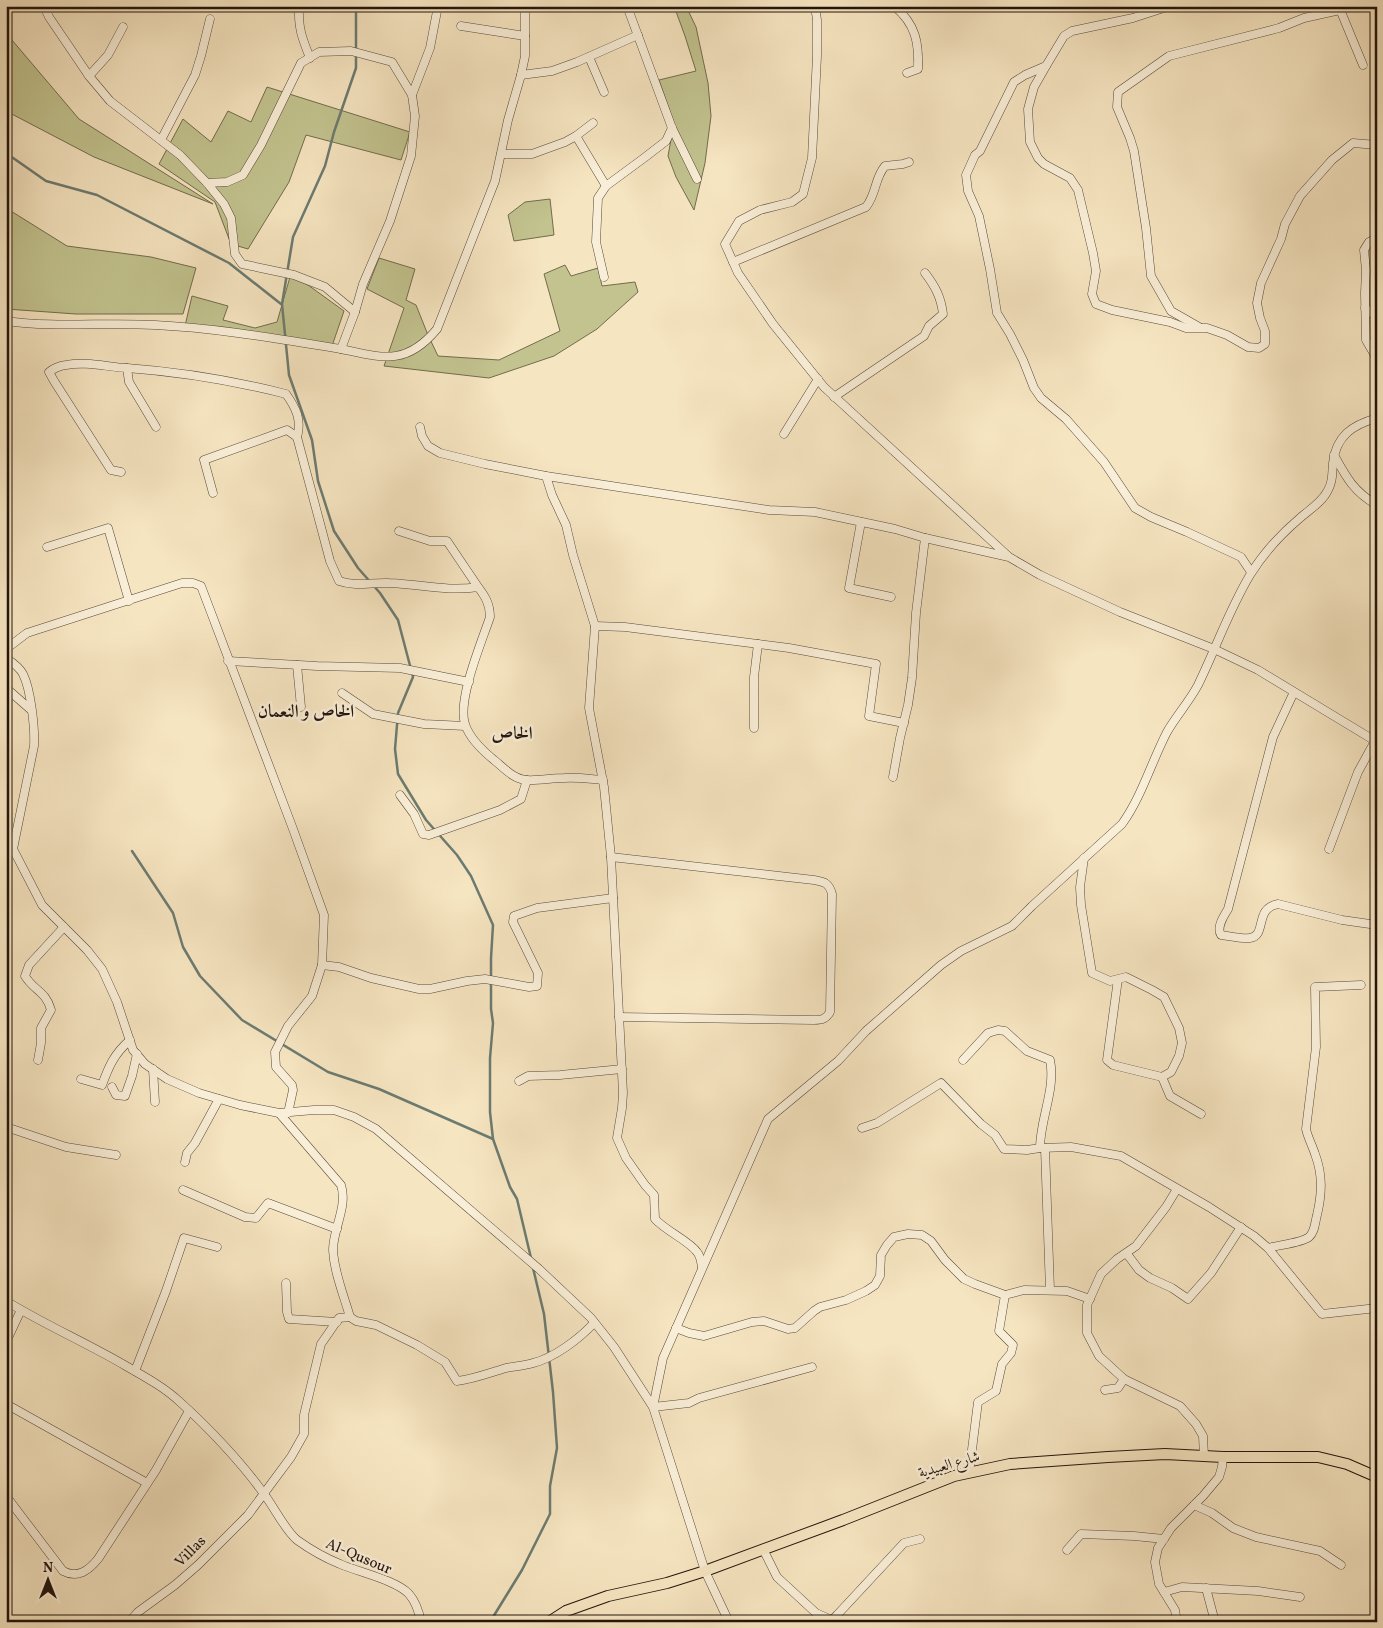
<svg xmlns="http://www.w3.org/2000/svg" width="1383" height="1628" font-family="Vollkorn,Amiri,serif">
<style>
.green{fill:#c2c38f;stroke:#726c4e}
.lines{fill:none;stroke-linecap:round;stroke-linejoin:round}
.stream{stroke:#6c7b71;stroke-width:2.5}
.minor-casing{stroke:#584939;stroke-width:9}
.major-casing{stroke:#23150c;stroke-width:12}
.minor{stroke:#f9eed7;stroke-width:8}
.major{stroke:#f6e5c1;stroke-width:10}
.labels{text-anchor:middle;stroke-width:5;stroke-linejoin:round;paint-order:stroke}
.street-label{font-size:15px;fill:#23150c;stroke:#f9eed7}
.quarter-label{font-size:18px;font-weight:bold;fill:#23150c;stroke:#f9eed7}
</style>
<rect width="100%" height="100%" fill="#f6e5c1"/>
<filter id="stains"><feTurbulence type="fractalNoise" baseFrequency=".004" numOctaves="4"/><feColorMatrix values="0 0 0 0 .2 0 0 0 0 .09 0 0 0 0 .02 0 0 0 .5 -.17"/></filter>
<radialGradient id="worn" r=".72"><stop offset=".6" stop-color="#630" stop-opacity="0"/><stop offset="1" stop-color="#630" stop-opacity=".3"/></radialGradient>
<!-- green -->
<g class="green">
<path d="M 674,6 L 686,6 L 696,27 L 708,83 L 711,116 L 705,163 L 694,210 L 676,177 L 668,156 L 674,123 L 659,80 L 696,71 L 685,36 Z"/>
<path d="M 6,33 L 79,119 L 213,204 L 94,157 L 6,111 Z"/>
<path d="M 267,87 L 410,132 L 401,160 L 306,135 L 289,182 L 248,249 L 231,244 L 215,202 L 159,164 L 183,119 L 211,142 L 228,111 L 251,122 Z"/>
<path d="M 550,199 L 554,235 L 514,241 L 508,215 L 525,202 Z"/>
<path d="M 6,208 L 67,246 L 151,257 L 196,268 L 183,314 L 76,314 L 6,309 Z"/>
<path d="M 379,258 L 415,269 L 406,300 L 416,305 L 428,335 L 438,356 L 499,360 L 560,331 L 544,274 L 565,265 L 571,276 L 598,268 L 602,286 L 635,282 L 638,292 L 597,329 L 554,356 L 489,378 L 384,366 L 404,308 L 367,289 Z"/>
<path d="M 290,277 L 308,285 L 344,311 L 332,346 L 185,326 L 192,296 L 228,306 L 223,320 L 255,328 L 277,322 Z"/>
</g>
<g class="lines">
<!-- stream -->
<g class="stream">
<path d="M 356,6 L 356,50"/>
<path d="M 356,55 L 356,68 L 334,132 L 325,166 L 293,237 L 282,304 L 289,375 L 312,440 L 318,481 L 334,531 L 358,568 L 380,593 L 398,620 L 413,677 L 398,713 L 395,749 L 398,774 L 426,820 L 457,855 L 471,876 L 493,925 L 491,958 L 491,1009 L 493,1023 L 490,1058 L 490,1112 L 493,1139 L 510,1187 L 517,1199 L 531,1258"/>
<path d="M 6,153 L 46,181 L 97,195 L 229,263 L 281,304"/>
<path d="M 132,851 L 173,913 L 183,947 L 200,976 L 242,1020 L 328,1072 L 379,1089 L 493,1139"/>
<path d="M 490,1622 L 522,1570 L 550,1514 L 550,1486 L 557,1448 L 553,1392 L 544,1314 L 533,1268"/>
</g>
<defs>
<g id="minor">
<path d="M 299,6 C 298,28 302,38 310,58"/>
<path d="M 627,6 L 672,128 L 697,179"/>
<path d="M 815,6 L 817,20 L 817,56 L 812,158 L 803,194 L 792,202 L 760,210 L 739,221 L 725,244 L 738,273 L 773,324 L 824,387 L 1008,556"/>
<path d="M 894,6 C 916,24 919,43 918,69 L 907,73"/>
<path d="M 1170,6 L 1133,18 L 1072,31 L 1064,36 L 1046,66 L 1025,75 L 1014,82 L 980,151 L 975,155 L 966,175 L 968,191 L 979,216 L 990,269 L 997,313 L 1010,334 L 1023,360 L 1034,388 L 1041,398 L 1066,419 L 1104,462 L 1135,508 L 1151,517 L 1187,532 L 1241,557 L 1251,572"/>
<path d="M 1339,7 L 1363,65"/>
<path d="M 461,26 L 525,36"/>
<path d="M 589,57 L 604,92"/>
<path d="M 1046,66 L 1034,87 L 1028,109 L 1030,142 L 1038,158 L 1044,164 L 1070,178 L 1078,190 L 1093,253 L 1096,271 L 1092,294 L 1096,304 L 1112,310 L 1170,322 L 1186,328 L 1207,328 L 1227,335 L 1248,347 L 1259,348 L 1265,344 L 1265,331 L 1260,318 L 1257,303 L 1261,283 L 1281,239 L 1285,224 L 1300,196 L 1332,160 L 1353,143 L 1377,145"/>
<path d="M 521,75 L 552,71 L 577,62 L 638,35"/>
<path d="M 89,76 L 108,55 L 123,27"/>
<path d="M 412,95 L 430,48 L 438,6"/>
<path d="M 576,136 L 593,123"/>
<path d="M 161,140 L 195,75 L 201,56 L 210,19"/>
<path d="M 501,154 L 532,154 L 565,142 L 576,136 L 606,186"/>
<path d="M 207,183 L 227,182 L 243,175 L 261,145 L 301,63 L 319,52 L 351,51 L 392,62 L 412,95 L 415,116 L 411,156 L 390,221 L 363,284 L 355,312"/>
<path d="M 1377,238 L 1369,242 L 1364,250 L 1366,270 L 1365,293 L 1366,340 L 1377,359"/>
<path d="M 733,262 L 866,207 C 877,193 874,179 885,166 L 903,164 L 909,162"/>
<path d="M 604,277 L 596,242 L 598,198 L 606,186 L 644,158 L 666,141 L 672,128"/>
<path d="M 1365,308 L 1377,317"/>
<path d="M 6,321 C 55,328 105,322 155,325 C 217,328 279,339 341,349 L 355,312 L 325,287 L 294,275 L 242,264 L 235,254 L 231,218 L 224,204 L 207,183 L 180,155 L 110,101 L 89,76 L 49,17 L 44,6"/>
<path d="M 1199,327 L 1171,311 L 1151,276 L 1146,228 L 1134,151 L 1130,138 L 1117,107 L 1118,92 L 1169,56 L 1279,28 L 1304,18 L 1340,10"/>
<path d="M 341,349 C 383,358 406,366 437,329 L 495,181 L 508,120 L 521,75 L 525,56 L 525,6"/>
<path d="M 127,368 L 129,382 L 156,427"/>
<path d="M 834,397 L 924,336 L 929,326 L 943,314 C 941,297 935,286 925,273"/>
<path d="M 420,427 L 422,436 L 428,446 L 440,453 L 485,464 L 546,476 L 769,510 L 815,512 L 895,529 L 925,538 L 1009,557 L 1040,575 L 1120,612 L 1214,649 L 1258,670 L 1377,742"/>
<path d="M 784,434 L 818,379"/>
<path d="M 1334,455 C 1346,477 1354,492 1377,505"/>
<path d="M 121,472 L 111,470 L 54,381 L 49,372 C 54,368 59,366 66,365 C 86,361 107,367 127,368 C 181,372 235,381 286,394 C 296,408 302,420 297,437"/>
<path d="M 546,476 L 552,495 L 566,525 L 573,555 L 595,626 L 589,708 L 604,787 L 611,857 L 623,1093 L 622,1108 L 617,1138 L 626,1158 L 645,1185 L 654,1195 L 655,1219 C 666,1231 689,1241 697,1252 C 701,1257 701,1262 702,1267"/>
<path d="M 213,493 L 204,460 L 287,430 L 297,437 L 330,561 L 339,581 C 356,587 372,582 389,583 C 420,584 447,592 478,587 C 485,596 490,604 490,617 C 482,641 457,700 465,724 C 469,737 483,751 494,760 C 503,767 513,779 526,780 C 538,781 552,778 564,778 C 577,777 590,779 603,780"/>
<path d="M 861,522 L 849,588 L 891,597"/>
<path d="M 399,531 L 430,541 L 447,541 L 478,587"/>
<path d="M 47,547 L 108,528 L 129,601"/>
<path d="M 595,626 L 625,627 L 789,648 L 876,664 L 869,716 L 904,723"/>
<path d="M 6,649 L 27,633 L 182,583 L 193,583 L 201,586 L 293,829 L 324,915 L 322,965 L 312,996 L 288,1026 L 275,1052 L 276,1067 L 292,1085 L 293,1090 L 288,1113"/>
<path d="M 6,658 C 12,662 20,668 23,674 C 31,690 35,729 34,746 L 13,849"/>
<path d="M 228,661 L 317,666 L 400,668 L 469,682"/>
<path d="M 297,665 L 301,707"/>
<path d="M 6,688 L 30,709"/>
<path d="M 1294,692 L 1273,737 L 1228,909 C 1224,916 1216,927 1221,935 C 1230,936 1241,939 1250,938 C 1267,936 1254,908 1278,904 L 1342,920 L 1377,925"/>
<path d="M 342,693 L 373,714 L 424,724 L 465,726"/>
<path d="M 754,728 L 754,677 L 758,644"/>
<path d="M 893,777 L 900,738 L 908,705 L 912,678 L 916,613 L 925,538"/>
<path d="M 400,795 L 414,814 L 423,834 L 429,835 L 500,810 L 521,799 L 527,780"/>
<path d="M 6,847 L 13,849 L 42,905 L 87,950 L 102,969 L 117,1002 L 133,1050 L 145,1064 L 167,1079 L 199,1093 L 240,1105 L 279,1113 L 314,1110 L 334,1110 L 354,1117 L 376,1129 L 539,1269 L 591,1318 L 614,1347 L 653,1407 L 689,1403 L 699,1398 L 812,1367"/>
<path d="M 1329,849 L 1358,772 L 1375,741"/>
<path d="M 611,857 L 814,880 C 825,882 829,883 832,894 L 830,1012 C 826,1019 822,1020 814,1020 L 619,1017"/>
<path d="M 1084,858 L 1080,887 L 1081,905 L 1092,973 L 1110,981 L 1126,977 L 1152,990 L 1164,997 L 1179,1028 L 1182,1043 L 1179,1056 L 1171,1072 L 1162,1077 L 1113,1065 L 1107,1060 L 1118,979"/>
<path d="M 322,965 L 339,967 L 371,978 L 419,989 L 430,989 L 467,981 L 485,979 L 529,987 L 537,986 L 538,973 L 513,922 L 514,916 L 537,908 L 613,898"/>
<path d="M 38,1060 L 41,1043 L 41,1028 L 51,1010 C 46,991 34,991 25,976 L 29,965 L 64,927"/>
<path d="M 963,1060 L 988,1033 L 998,1030 L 1005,1031 L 1027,1051 L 1050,1060 C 1056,1089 1040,1119 1040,1148"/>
<path d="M 153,1069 L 155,1102"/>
<path d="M 1162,1077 L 1170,1096 L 1201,1114"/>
<path d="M 81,1079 L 102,1085 C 109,1066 114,1054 130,1040"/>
<path d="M 519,1081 L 528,1076 L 560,1075 L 622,1069"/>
<path d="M 112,1087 L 116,1095 L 125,1096 L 132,1076 L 137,1054"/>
<path d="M 6,1127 L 66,1147 L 116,1155"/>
<path d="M 862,1128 L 877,1123 L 941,1083 L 981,1124 L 995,1135 L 1004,1149 L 1027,1150 L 1040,1148 L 1071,1147 L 1121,1156 L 1209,1207 L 1254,1236 L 1268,1248 L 1322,1314 L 1377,1308"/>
<path d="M 1045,1148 L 1050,1290"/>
<path d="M 185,1162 L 187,1153 L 195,1143 L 219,1099"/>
<path d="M 1177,1189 L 1166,1207 L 1136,1246 L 1117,1259 L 1101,1274 L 1087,1305 L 1087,1333 L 1099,1356 L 1124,1379 L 1180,1406 L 1196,1424 L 1203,1436 L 1204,1456"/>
<path d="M 183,1190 L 245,1217 L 256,1218 L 268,1203 L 337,1229"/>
<path d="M 1268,1248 C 1278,1245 1302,1243 1309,1237 C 1315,1232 1315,1222 1317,1215 C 1322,1194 1323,1175 1315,1154 C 1312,1145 1308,1138 1306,1129 L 1316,1047 L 1315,987 L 1361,985"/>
<path d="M 1127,1254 L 1139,1270 L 1150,1278 L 1172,1288 L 1188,1299 L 1211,1273 L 1241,1227"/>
<path d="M 286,1283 L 287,1312 L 289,1319 L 337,1322"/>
<path d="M 6,1301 C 45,1325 87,1343 126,1366 C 145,1377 164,1387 180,1402 C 208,1427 242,1463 264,1494 C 274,1507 285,1530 297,1540 C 311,1550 325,1558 340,1564 C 358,1572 396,1580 409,1594 C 416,1602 419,1612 421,1622"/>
<path d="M 350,1317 L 356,1321 L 376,1325 L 417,1345 L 445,1362 L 457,1381 C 474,1379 489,1373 506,1368 C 515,1366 524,1366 533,1363 C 554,1358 579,1339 594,1323"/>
<path d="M 676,1328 L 689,1333 L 704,1336 L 752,1322 L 764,1321 L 788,1329 L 795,1328 L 814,1311 L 820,1307 L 846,1300 L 866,1291 L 875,1285 L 880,1276 L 881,1255 L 887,1245 L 894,1237 L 908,1234 L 922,1235 L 931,1241 L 945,1260 L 964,1279 L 975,1284 L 1005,1295 L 1024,1290 L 1067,1291 L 1090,1299"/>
<path d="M 6,1342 L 21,1310"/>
<path d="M 135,1371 L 166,1291 L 184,1238 L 217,1247"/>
<path d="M 1105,1390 L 1118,1388 L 1124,1379"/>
<path d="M 6,1404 L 147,1483"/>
<path d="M 969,1473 L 978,1402 L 996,1391 L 1002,1364 L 1011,1353 L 1013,1345 L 999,1331 L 1005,1295"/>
<path d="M 6,1496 L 63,1571 C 78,1579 89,1570 98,1559 L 156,1470 L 189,1411"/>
<path d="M 1194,1505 L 1212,1513 L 1233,1528 L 1256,1537 L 1320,1551 L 1341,1565"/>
<path d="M 763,1549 L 777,1577 L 816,1613 L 834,1621"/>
<path d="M 1067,1550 L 1081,1534 L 1134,1536 L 1164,1539"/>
<path d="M 1206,1588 L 1215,1622"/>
<path d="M 1164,1592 L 1182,1587 L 1258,1591 L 1300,1597"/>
<path d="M 129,1622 L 138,1612 L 175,1585 L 198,1565 L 248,1515 L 291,1457 L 304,1434 L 304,1415 L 321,1344 L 339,1318 L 350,1317 C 344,1296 334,1272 333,1250 C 333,1229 348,1206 341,1185 L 279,1113"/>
<path d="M 729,1622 L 705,1571 L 653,1407 L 663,1358 L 768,1119 L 838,1061 L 866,1031 L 941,965 L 961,951 L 1012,926 L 1032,906 L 1122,824 C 1142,796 1151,763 1167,732 C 1176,716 1189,702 1198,685 C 1216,648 1229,610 1250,575 C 1263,554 1281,534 1300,518 C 1309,510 1321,503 1327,492 C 1333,482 1332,474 1333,463 C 1336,436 1352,425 1377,418"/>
<path d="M 834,1622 L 834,1618 L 837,1615 L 904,1543 L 920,1539"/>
<path d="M 1177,1622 L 1175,1610 L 1159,1584 L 1155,1562 L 1158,1548 L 1171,1528 L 1203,1496 L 1219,1477 L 1222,1467 L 1223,1457"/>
</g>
<path id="major" d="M 549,1622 L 566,1611 L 608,1596 L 667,1583 L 705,1571 L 843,1520 L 954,1476 L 1010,1464 L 1108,1457 L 1165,1454 L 1223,1457 L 1318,1457 L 1347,1464 L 1377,1477"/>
</defs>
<!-- minor casing -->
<use href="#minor" class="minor-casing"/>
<!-- major casing -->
<use href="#major" class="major-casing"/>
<!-- minor -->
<use href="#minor" class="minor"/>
<!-- major -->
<use href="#major" class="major"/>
</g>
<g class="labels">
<!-- street labels -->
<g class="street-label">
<text transform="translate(949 1464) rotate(-16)" y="5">شارع العبيدية</text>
<text transform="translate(190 1551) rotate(-45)" y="5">Villas</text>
<text transform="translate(359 1556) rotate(23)" y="5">Al-Qusour</text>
</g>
<!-- quarter labels -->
<g class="quarter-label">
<text x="306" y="717">الخاص و النعمان</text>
<text x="512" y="739">الخاص</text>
</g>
</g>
<!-- margin -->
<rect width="1383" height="1628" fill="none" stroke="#f6e5c1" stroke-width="25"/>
<rect x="8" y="8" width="1368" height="1613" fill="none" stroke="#23150c" stroke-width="2.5"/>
<rect x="12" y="12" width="1358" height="1603" fill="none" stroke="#23150c"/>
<!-- north arrow -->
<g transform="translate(48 1580)" stroke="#f9eed7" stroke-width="4" paint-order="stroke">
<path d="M0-4L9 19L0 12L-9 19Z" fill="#23150c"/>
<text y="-8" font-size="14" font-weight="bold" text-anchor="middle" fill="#23150c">N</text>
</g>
<rect width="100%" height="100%" filter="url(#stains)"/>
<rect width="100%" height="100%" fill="url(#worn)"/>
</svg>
